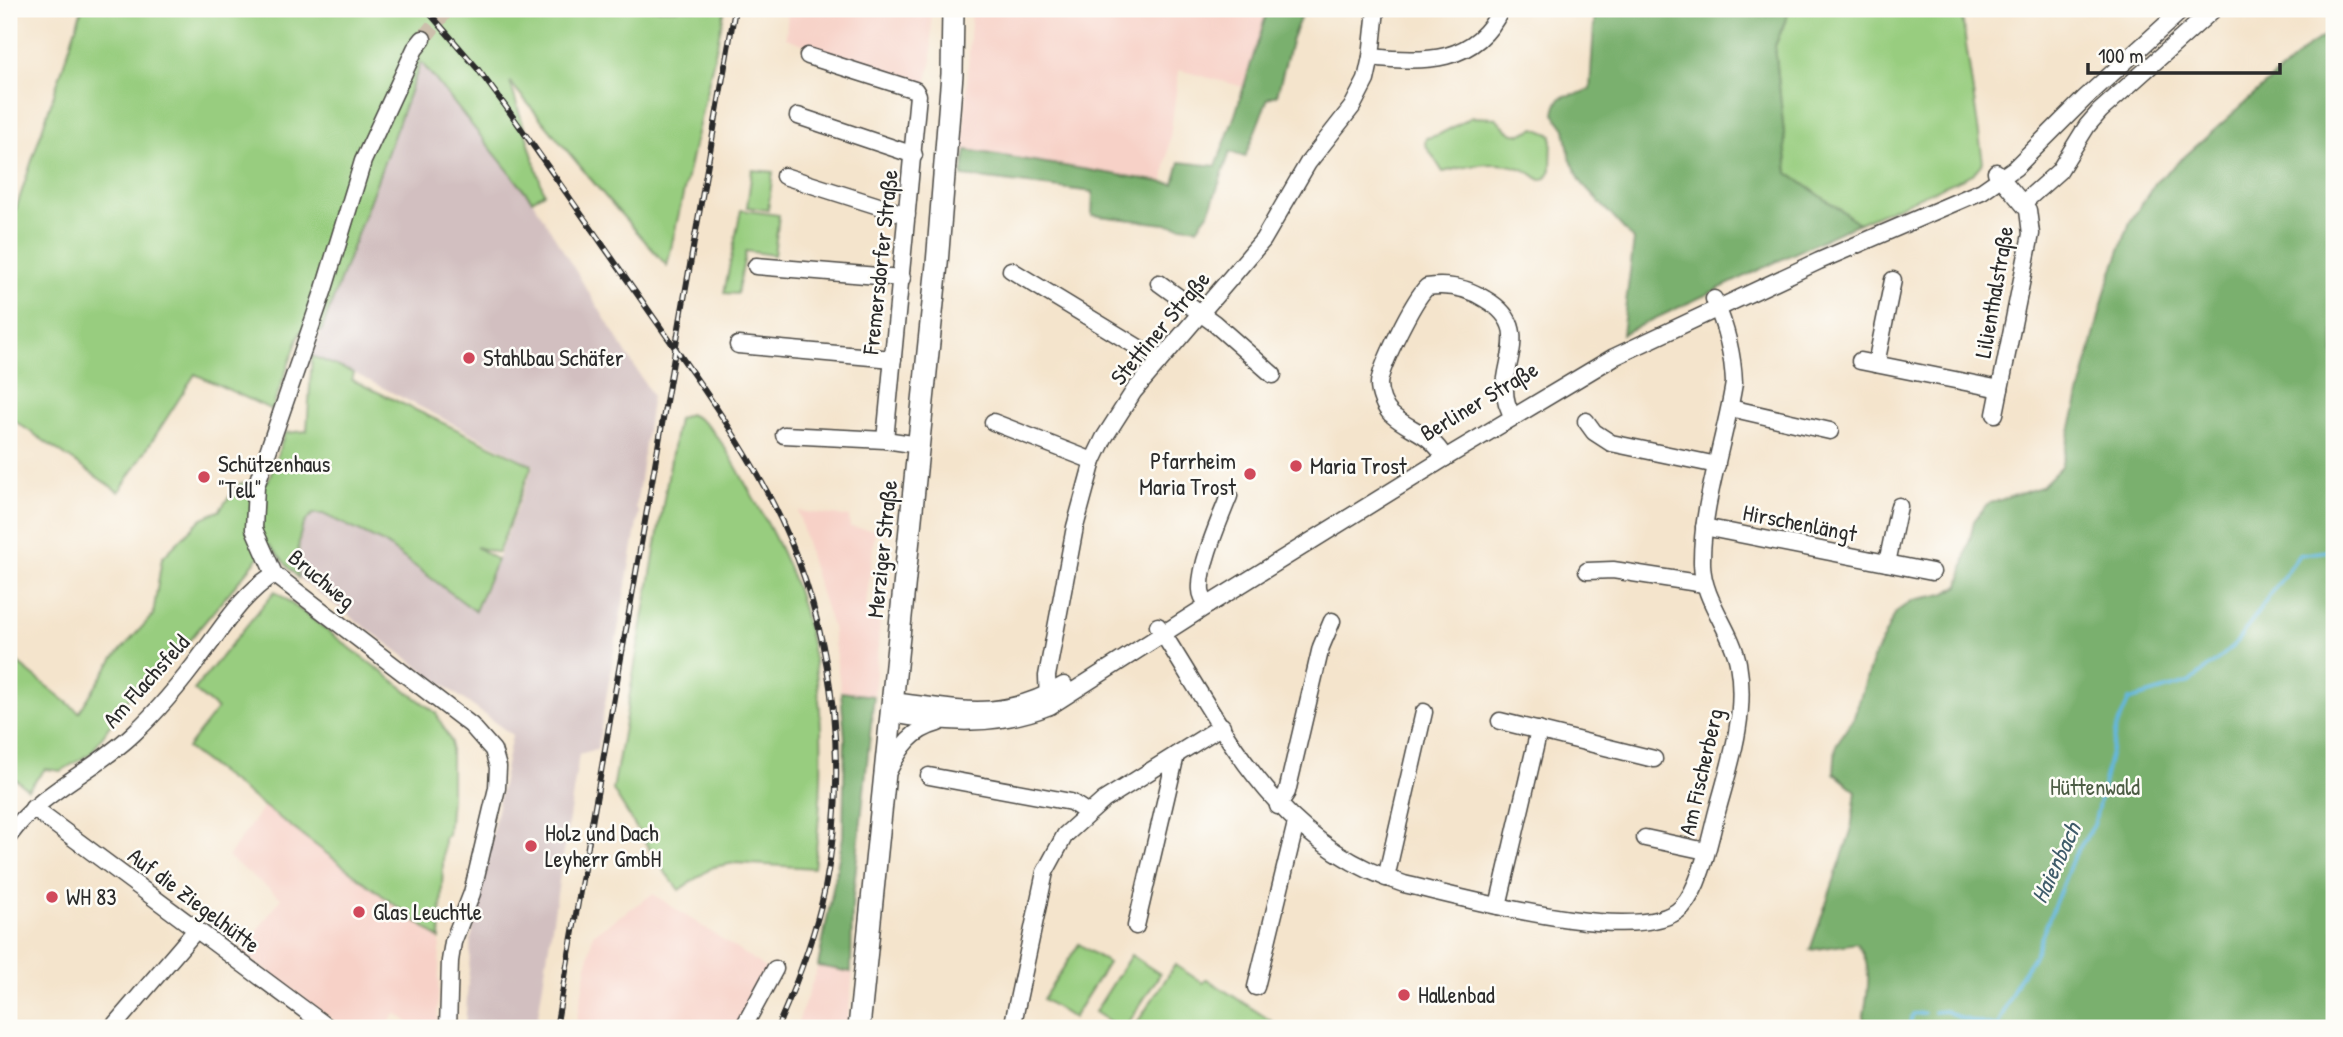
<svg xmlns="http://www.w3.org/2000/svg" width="2343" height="1037" font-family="'Patrick Hand',sans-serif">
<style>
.built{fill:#f7d1c7}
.industrial{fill:#d2bfc0}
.green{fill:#98cd7f;stroke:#627c55;stroke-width:2}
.forest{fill:#7ab06e;stroke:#526e4c;stroke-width:2}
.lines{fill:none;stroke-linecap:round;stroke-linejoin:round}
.stream{stroke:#63b7df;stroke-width:3.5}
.minor-tunnel{stroke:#ccbfac;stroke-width:16;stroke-dasharray:16 8;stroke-linecap:butt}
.minor-casing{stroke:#494743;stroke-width:19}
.secondary-casing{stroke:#494743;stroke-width:24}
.minor{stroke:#fff;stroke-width:16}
.secondary{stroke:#fff;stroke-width:21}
.rail-casing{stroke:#2b2b2b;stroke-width:6}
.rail{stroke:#fdfcf7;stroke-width:3.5;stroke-dasharray:10;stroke-linecap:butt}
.poi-dot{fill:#d1495b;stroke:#fdfcf7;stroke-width:2.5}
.labels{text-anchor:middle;stroke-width:5;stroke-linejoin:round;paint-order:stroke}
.street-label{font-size:23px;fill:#2b2b2b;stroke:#fdfcf7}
.poi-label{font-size:23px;fill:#2b2b2b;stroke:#fdfcf7;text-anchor:start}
.park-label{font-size:23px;fill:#4c5c44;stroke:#fdfcf7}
.water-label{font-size:24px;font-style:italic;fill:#3f5c6a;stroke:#fdfcf7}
</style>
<rect width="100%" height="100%" fill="#fdfcf7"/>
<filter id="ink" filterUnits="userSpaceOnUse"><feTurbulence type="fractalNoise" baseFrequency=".0143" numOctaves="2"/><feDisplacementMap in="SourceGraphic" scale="14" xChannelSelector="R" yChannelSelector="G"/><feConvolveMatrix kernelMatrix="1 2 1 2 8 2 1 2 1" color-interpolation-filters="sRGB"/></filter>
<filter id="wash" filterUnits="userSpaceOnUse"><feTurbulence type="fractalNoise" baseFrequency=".00686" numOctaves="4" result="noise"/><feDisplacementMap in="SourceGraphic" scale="28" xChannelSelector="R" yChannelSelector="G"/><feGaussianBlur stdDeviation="1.57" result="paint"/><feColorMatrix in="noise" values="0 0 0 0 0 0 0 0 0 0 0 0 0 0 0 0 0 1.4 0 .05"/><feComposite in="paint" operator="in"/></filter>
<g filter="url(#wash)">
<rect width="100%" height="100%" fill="#f4e4cc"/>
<!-- built -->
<g class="built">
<path d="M 788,9 L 931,9 L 932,60 L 925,87 L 786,38 Z"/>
<path d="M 972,9 L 1268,9 L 1244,87 L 1179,70 L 1164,181 L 962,150 Z"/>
<path d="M 798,511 L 849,517 L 850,527 L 875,530 L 865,614 L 880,620 L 874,696 L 841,692 L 832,627 L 811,561 Z"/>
<path d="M 264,806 L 440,939 L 437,1028 L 416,1028 L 396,1013 L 385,1028 L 344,1028 L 242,952 L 281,898 L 228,857 Z"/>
<path d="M 653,894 L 769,970 L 738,1028 L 575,1028 L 593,934 Z"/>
<path d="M 818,966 L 853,973 L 847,1028 L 796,1028 Z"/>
</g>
<!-- industrial -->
<path class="industrial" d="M 421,62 L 532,200 L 652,395 L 636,508 L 639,512 L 597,749 L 579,754 L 536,1028 L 465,1028 L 471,940 L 512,735 L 298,578 L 301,529 L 306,519 L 313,513 L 322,514 L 384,543 L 475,610 L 485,591 L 534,465 L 354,373 L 312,356 Z"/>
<!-- green -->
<g class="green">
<path d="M 82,9 L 725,9 L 667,266 L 604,195 L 510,82 L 544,193 L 532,200 L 421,62 L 321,332 L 301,331 L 272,410 L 195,374 L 119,492 L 9,417 L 9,230 Z"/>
<path d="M 1790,9 L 1961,9 L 1983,162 L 1973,174 L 1859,223 L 1788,173 L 1775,46 Z"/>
<path d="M 1472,117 L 1496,118 C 1512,134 1511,140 1535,128 L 1552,135 L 1551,170 L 1546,178 L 1540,180 C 1514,156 1474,164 1443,172 L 1425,144 L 1426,138 L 1438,135 Z"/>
<path d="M 752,170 L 773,172 L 768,210 L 747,207 Z"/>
<path d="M 741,210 L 779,215 L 774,255 L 746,251 L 737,294 L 724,293 Z"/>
<path d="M 312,356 L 354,373 L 352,380 L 532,465 L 498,553 L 476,547 L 497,560 L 475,611 L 384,543 L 323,514 L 313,514 C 294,528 299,556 298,578 L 269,545 L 177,655 L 149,683 L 132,693 L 91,753 L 61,771 L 45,769 L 28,789 L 9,774 L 9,656 L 79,712 L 114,658 L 153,615 L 162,558 L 202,518 L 219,511 L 239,484 L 268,481 L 285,433 L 307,431 Z"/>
<path d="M 689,414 C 715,424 732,459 745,483 C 765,518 785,554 798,593 C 827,683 825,776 814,868 L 735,863 L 713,867 L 679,890 L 658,863 L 613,790 L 678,419 Z"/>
<path d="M 275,591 L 436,713 L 451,742 L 451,797 L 448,835 L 444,838 L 440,939 L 187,748 L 217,709 L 194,690 Z"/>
<path d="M 1079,944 L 1108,963 L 1073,1018 L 1043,999 Z"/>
<path d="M 1131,955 L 1160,974 L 1125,1028 L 1120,1028 L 1095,1012 Z"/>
<path d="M 1175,965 L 1203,983 L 1207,979 L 1282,1028 L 1138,1028 L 1135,1026 Z"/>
</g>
<!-- forest -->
<g class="forest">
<path d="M 1268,9 L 1304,9 L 1292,38 L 1277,95 L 1268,98 L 1245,157 L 1230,152 L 1209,212 L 1197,228 L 1092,215 L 1093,192 L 962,176 L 966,150 L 1174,184 L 1180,162 L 1216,166 L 1235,115 Z"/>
<path d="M 1595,9 L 1790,9 L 1775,46 L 1788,173 L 1859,223 L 1622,334 L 1634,240 L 1581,182 L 1570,158 L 1565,129 L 1554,114 C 1558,87 1572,100 1590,89 Z"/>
<path d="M 2334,31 L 2334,1028 L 1862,1028 C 1866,997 1876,970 1857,943 L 1810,950 L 1851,831 L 1856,791 L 1834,773 L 1836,745 L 1854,717 L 1872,661 L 1896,612 L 1913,600 L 1944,594 L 1959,586 L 1974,521 L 1987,504 L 2041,487 L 2061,467 L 2105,292 L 2130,222 L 2156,182 L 2310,45 Z"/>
<path d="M 841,692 L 874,696 L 852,906 L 851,972 L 818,966 L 843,837 L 845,738 Z"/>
</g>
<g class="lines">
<!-- stream -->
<g class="stream">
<path d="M 1934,1012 L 1946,1011 L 1960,1018 L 1997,1027 L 2019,978 L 2034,956 L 2073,858 L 2094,825 L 2116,729 L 2129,700 L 2190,682 L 2233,647 L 2299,555 L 2334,550"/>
<path d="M 1908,1028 L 1913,1014 L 1924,1013"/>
</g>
</g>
</g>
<g filter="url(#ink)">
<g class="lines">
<!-- minor-tunnel -->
<path class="minor-tunnel" d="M 423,39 L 447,9"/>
<defs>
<g id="minor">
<path d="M 423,39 L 415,49 L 363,161 L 324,289 L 256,486 L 254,529 L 274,574 L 471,725 L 493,750 L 498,767 L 497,788 L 472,893 L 453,942 L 450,961 L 448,1028"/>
<path d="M 808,56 L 915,90 L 918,95 L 885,440"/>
<path d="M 1371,57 C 1423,63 1476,64 1501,9"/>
<path d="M 798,116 L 914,155"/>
<path d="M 784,176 L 907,215"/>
<path d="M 2023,203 L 2059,171 L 2087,126 L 2100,111 L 2214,9"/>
<path d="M 756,266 L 902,278"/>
<path d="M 1011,270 L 1159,360"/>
<path d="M 1159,283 L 1214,323 L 1273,375"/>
<path d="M 738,345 L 893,359"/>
<path d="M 1860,361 L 2000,389"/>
<path d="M 1876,364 L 1893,280"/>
<path d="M 1730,408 L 1830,431"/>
<path d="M 1995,414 L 2031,234 L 2028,210 L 1996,172"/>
<path d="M 1586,421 L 1594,432 L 1611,443 L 1717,465"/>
<path d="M 993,422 L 1093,461"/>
<path d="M 784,435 L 885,440 L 919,445"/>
<path d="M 1445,458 C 1429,431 1411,432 1391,414 C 1384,407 1379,394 1379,384 C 1380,367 1414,299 1427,287 C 1447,284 1468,288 1485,299 C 1544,333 1485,375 1513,416"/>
<path d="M 1704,527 L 1932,572"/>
<path d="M 1887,563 L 1899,506"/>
<path d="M 1587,571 L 1613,570 L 1704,584"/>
<path d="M 1208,605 C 1204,600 1201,595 1201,590 C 1199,566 1220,519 1229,496"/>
<path d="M 1158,626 C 1227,733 1274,843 1404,884 C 1457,896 1642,949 1682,907 C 1702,885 1710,837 1718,808 C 1731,761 1747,713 1738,663 C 1731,628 1703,601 1702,564 C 1701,506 1725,441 1734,383 C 1733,353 1726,327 1714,299"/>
<path d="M 893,701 C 960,709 1001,722 1064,685"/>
<path d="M 1048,701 L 1047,676 L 1075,527 L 1093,461 L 1104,438 L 1134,391 L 1263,240 L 1308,163 L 1352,107 L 1366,80 L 1371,57 L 1376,9"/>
<path d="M 891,714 C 945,724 998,727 1050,706 L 1208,605 L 1445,458 L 1614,357 L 1819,261 L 1982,191 L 2015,168 L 2085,98 L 2183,9"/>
<path d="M 1500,721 L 1654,759"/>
<path d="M 889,770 C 901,746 912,730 938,723"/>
<path d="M 929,776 L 1071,802 L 1088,813"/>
<path d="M 1278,806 L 1287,792 L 1321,647 L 1332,621"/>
<path d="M 33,808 L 329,1028"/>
<path d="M 9,836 C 42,790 93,772 133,734 C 159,710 182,682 203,653 C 226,623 242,595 274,574"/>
<path d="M 1645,838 L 1706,851"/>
<path d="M 1386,878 L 1424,712"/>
<path d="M 1498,906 L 1539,730"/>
<path d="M 1136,926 L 1176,755"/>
<path d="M 1256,987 L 1296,823"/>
<path d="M 112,1028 L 196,930"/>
<path d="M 743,1028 L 775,969"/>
<path d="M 1012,1028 L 1045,872 L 1065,835 L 1104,800 L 1222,726"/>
</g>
<path id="secondary" d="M 859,1028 L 937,264 L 952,74 L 953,9"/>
</defs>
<!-- minor casing -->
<use href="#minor" class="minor-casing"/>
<!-- secondary casing -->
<use href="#secondary" class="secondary-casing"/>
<!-- minor -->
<use href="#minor" class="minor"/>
<!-- secondary -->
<use href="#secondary" class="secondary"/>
<defs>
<g id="rail">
<path d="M 426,9 L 477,68 L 506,107 C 558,180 609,254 661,328 C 708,395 758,464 790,540 C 835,647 848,774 825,888 C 815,936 797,983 777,1028"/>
<path d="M 556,1028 L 735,9"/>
</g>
</defs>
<!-- rail casing -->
<use href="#rail" class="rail-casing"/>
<!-- rail -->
<use href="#rail" class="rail"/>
</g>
</g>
<!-- markers -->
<g class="poi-dot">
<circle cx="469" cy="358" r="7"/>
<circle cx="1296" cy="466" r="7"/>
<circle cx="1250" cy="474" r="7"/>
<circle cx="204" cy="477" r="7"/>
<circle cx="531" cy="846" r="7"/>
<circle cx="52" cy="897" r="7"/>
<circle cx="359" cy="912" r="7"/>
<circle cx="1404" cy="995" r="7"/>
</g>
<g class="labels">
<!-- street labels -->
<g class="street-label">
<text transform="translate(880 262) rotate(-84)" y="8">Fremersdorfer Straße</text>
<text transform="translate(1994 292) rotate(-80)" y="8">Lilienthalstraße</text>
<text transform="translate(1160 328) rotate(-50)" y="8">Stettiner Straße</text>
<text transform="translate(1479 401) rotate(-31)" y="8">Berliner Straße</text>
<text transform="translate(1800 523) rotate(11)" y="8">Hirschenlängt</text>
<text transform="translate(882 549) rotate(-84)" y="8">Merziger Straße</text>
<text transform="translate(322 579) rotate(40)" y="8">Bruchweg</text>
<text transform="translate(146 681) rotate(-48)" y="8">Am Flachsfeld</text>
<text transform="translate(1701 772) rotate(-77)" y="8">Am Fischerberg</text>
<text transform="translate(194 900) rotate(37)" y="8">Auf die Ziegelhütte</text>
</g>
<!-- poi labels -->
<g class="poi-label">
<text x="483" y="366">Stahlbau Schäfer</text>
<text x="1236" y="469" text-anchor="end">Pfarrheim<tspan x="1236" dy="26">Maria Trost</tspan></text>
<text x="218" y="472">Schützenhaus<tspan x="218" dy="26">"Tell"</tspan></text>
<text x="1310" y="474">Maria Trost</text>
<text x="545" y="841">Holz und Dach<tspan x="545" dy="26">Leyherr GmbH</tspan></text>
<text x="66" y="905">WH 83</text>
<text x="373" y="920">Glas Leuchtle</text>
<text x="1418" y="1003">Hallenbad</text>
</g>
<!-- park labels -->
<g class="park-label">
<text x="2095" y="795">Hüttenwald</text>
</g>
<!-- water labels -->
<g class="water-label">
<text transform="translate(2056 863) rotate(-65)" y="8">Haienbach</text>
</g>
</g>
<!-- margin -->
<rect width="2343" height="1037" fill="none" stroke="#fdfcf7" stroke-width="35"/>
<!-- scale -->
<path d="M2088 63v10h192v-10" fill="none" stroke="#2b2b2b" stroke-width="3.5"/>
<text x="2098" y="63" font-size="21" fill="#2b2b2b" stroke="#fdfcf7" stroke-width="5" paint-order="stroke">100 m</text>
</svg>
